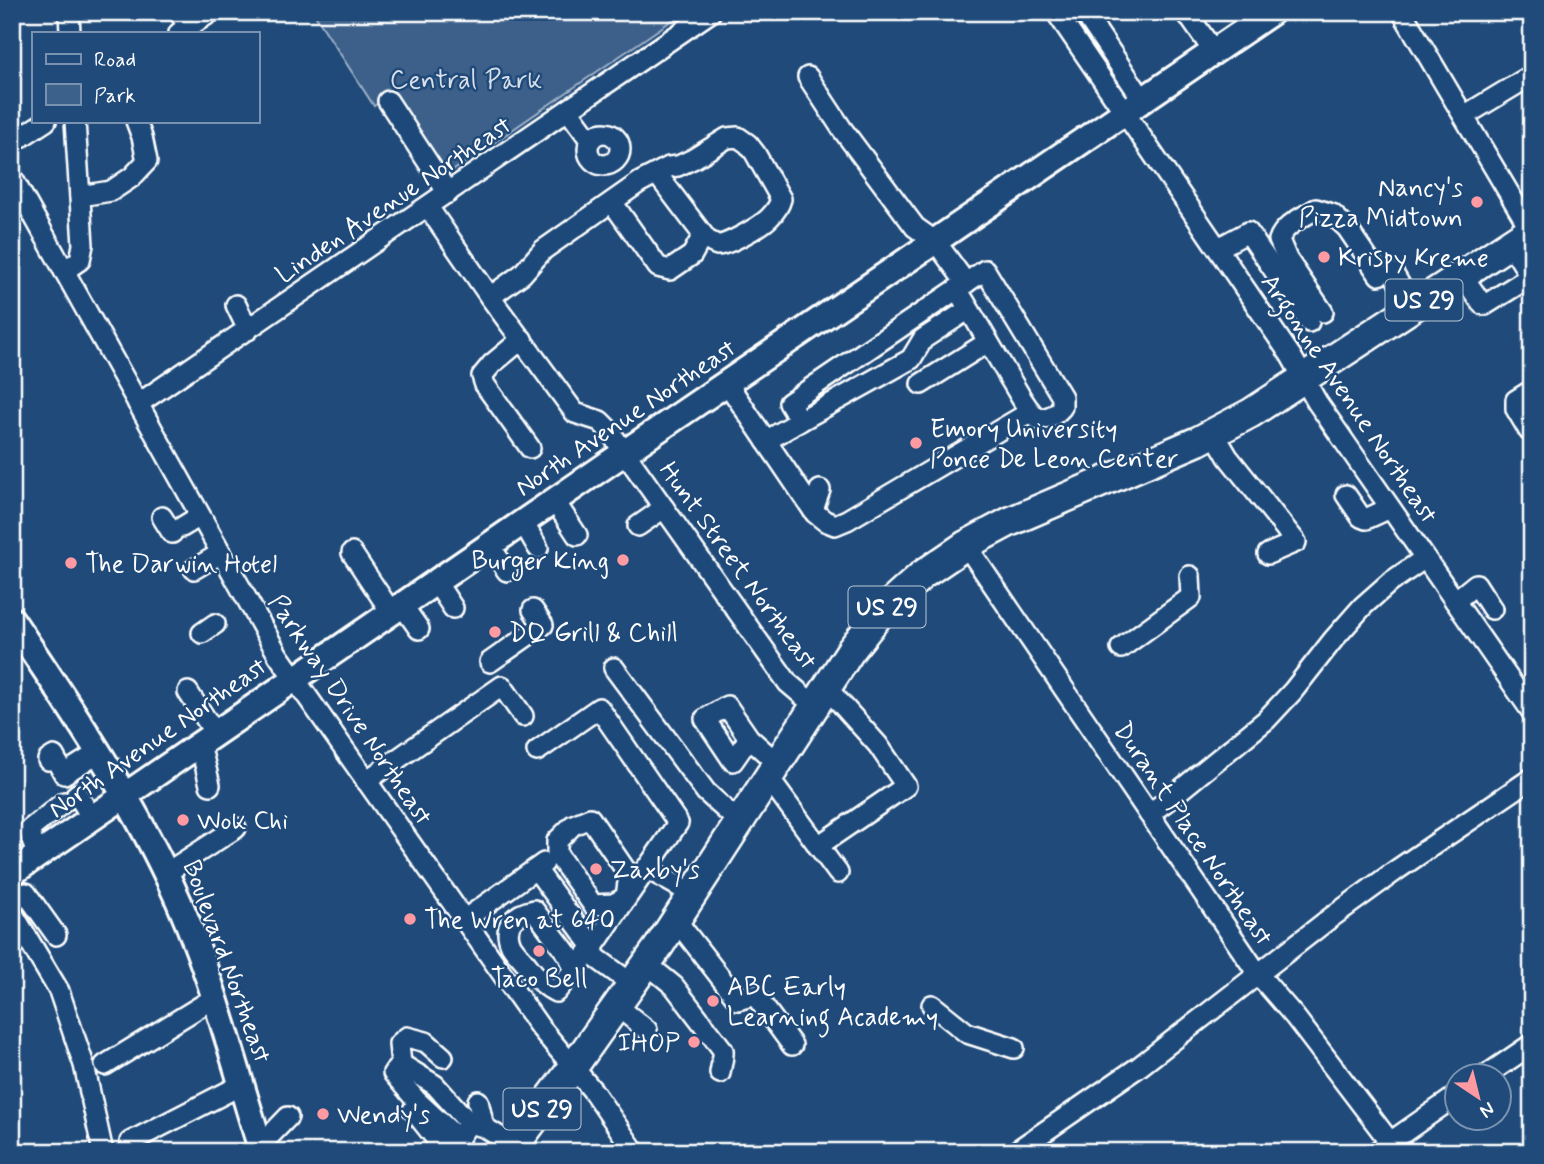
<svg xmlns="http://www.w3.org/2000/svg" width="1544" height="1164" font-family="Mynerve,sans-serif">
<style>
.green{fill:#3c618b;stroke:#9eb0c5;stroke-width:2}
.lines{fill:none;stroke-linecap:round;stroke-linejoin:round}
.minor-casing{stroke:#fff;stroke-width:24}
.major-casing{stroke:#fff;stroke-width:30}
.highway-casing{stroke:#fff;stroke-width:33}
.minor{stroke:#1f4a7a;stroke-width:19}
.major{stroke:#1f4a7a;stroke-width:24}
.highway{stroke:#1f4a7a;stroke-width:28}
.poi-dot{fill:#ff9aa2;stroke:#1f4a7a;stroke-width:2.5}
.labels{text-anchor:middle;stroke-width:5;stroke-linejoin:round;paint-order:stroke}
.shield{fill:#1f4a7a;stroke:#bcc9d7;stroke-width:2}
.shield-label{font-size:24px;font-weight:bold;fill:#fff}
.park-label{font-size:26px;fill:#d8dfe8;stroke:#1f4a7a}
.poi-label{font-size:26px;fill:#fff;stroke:#1f4a7a;text-anchor:start}
.street-label{font-size:26px;fill:#fff;stroke:#1f4a7a}
</style>
<rect width="100%" height="100%" fill="#1f4a7a"/>
<filter id="ink" filterUnits="userSpaceOnUse"><feTurbulence type="fractalNoise" baseFrequency=".0143" numOctaves="2"/><feDisplacementMap in="SourceGraphic" scale="14" xChannelSelector="R" yChannelSelector="G"/><feConvolveMatrix kernelMatrix="1 2 1 2 8 2 1 2 1" color-interpolation-filters="sRGB"/></filter>
<g filter="url(#ink)">
<!-- green -->
<path class="green" d="M 313,12 L 684,12 L 448,174 L 394,93 L 374,106 Z"/>
<g class="lines">
<defs>
<g id="minor">
<path d="M 69,12 L 70,33"/>
<path d="M 179,12 L 189,27"/>
<path d="M 1056,12 L 1291,356 L 1317,402 L 1532,712"/>
<path d="M 1084,12 L 1143,100"/>
<path d="M 1186,12 L 1214,52"/>
<path d="M 1402,12 L 1532,232"/>
<path d="M 179,33 L 211,12"/>
<path d="M 808,77 L 842,129 L 915,227 L 936,242 L 966,283"/>
<path d="M 388,101 L 448,193"/>
<path d="M 568,110 L 590,140"/>
<path d="M 1464,116 L 1532,75"/>
<circle cx="604" cy="149" r="16"/>
<path d="M 12,143 L 46,121"/>
<path d="M 12,177 L 278,655 L 539,1026 L 593,1091 L 635,1152"/>
<path d="M 80,196 L 111,191 L 132,177 L 147,161 L 142,137 L 136,121"/>
<path d="M 612,202 L 658,267 L 670,270 L 692,255 L 703,235"/>
<path d="M 428,207 L 490,297 L 575,413 L 600,421 L 608,429 L 788,683 L 814,705"/>
<path d="M 1218,248 L 1248,232 L 1309,322"/>
<path d="M 64,271 L 80,260 L 83,245 L 75,121"/>
<path d="M 1393,273 L 1413,307"/>
<path d="M 1462,275 L 1482,304 L 1485,305 L 1528,278 L 1529,274 L 1510,243"/>
<path d="M 957,289 C 975,319 993,349 1010,379 C 1019,393 1025,408 1038,419 C 1050,418 1055,415 1062,407 L 1062,397 L 985,270 L 789,403 L 800,421 L 911,359 L 923,339 L 969,309"/>
<path d="M 490,297 L 522,274 L 543,250 L 640,182 L 669,167 L 678,166 L 693,159 L 727,138 L 738,137 L 748,144 L 755,153 L 781,199 C 779,207 774,213 769,218 C 762,225 727,246 717,245 C 716,245 709,241 707,240 L 657,174"/>
<path d="M 236,305 L 248,330"/>
<path d="M 1323,312 L 1287,259 L 1279,240 C 1284,225 1303,217 1316,209 L 1332,214 L 1347,228 L 1379,275"/>
<path d="M 522,339 L 492,364 L 482,376 L 485,385 L 530,448"/>
<path d="M 727,383 L 815,513 L 825,521 L 835,525 L 847,520 L 1030,412"/>
<path d="M 921,384 L 988,342"/>
<path d="M 138,404 L 711,12"/>
<path d="M 1529,431 L 1516,409 L 1516,400 L 1532,390"/>
<path d="M 1214,433 L 1228,457 L 1296,542 L 1268,554"/>
<path d="M 766,441 L 800,421"/>
<path d="M 1346,495 L 1361,517 L 1366,519 L 1390,508"/>
<path d="M 554,500 L 577,535"/>
<path d="M 813,510 L 820,490"/>
<path d="M 162,517 L 172,533"/>
<path d="M 523,522 L 538,548"/>
<path d="M 638,526 L 664,508"/>
<path d="M 182,527 L 200,516"/>
<path d="M 489,545 L 507,571"/>
<path d="M 966,545 L 1258,974 L 1295,1017 L 1390,1142"/>
<path d="M 352,553 L 391,612"/>
<path d="M 194,569 L 221,553"/>
<path d="M 436,582 L 453,608"/>
<path d="M 1455,601 L 1476,584 L 1492,609"/>
<path d="M 402,605 L 419,629"/>
<path d="M 202,633 L 215,624"/>
<path d="M 1121,648 L 1191,597 L 1190,576"/>
<path d="M 490,662 L 543,625 L 533,610"/>
<path d="M 614,668 L 706,792 L 739,822"/>
<path d="M 188,692 L 215,733"/>
<path d="M 749,738 L 727,706 L 705,719 L 733,761 L 749,738 L 777,763"/>
<path d="M 200,744 L 210,785"/>
<path d="M 537,751 L 599,708 L 678,823 L 593,947 L 574,970"/>
<path d="M 48,760 L 54,756 L 64,774 L 99,752"/>
<path d="M 768,777 L 838,873"/>
<path d="M 366,781 L 502,686 L 523,716"/>
<path d="M 77,794 L 92,818"/>
<path d="M 1149,814 L 1168,800 L 1266,720 L 1293,691 L 1333,640 L 1363,606 L 1389,583 L 1425,558"/>
<path d="M 590,818 L 629,875 L 626,897 L 613,904 L 593,905 L 557,854 L 557,841 L 573,825 Z"/>
<path d="M 818,846 L 906,786 L 878,745 L 826,687"/>
<path d="M 37,856 L 29,830 L 64,802"/>
<path d="M 646,868 L 692,894"/>
<path d="M 536,869 L 593,947 L 595,957 L 632,984"/>
<path d="M 166,873 L 236,828"/>
<path d="M 26,893 L 56,935"/>
<path d="M 534,910 L 569,956 L 574,970 L 556,992 C 543,986 537,977 528,966 C 523,959 515,952 511,945 C 502,925 516,913 534,910 Z"/>
<path d="M 12,912 L 59,991 L 84,1065 L 103,1152"/>
<path d="M 464,920 L 544,863"/>
<path d="M 676,920 L 738,1000 L 755,995 L 792,1045"/>
<path d="M 647,964 L 674,986 L 723,1050 C 724,1057 721,1065 720,1073"/>
<path d="M 932,1005 L 967,1033 L 1014,1048"/>
<path d="M 617,1006 L 647,1030"/>
<path d="M 443,1057 L 426,1042 L 407,1037 L 399,1044 L 401,1064 L 435,1085 L 469,1123 L 484,1127"/>
<path d="M 401,1064 L 393,1073 L 416,1100 L 458,1139 L 469,1123"/>
<path d="M 105,1065 L 214,998"/>
<path d="M 1485,1076 L 1532,1044"/>
<path d="M 478,1101 L 484,1127 L 514,1146"/>
<path d="M 413,1110 L 441,1145 L 442,1152"/>
<path d="M 260,1146 L 288,1117"/>
<path d="M 136,1152 L 130,1142 L 241,1085"/>
<path d="M 1015,1152 L 1140,1066 L 1329,919 L 1398,869 L 1532,778"/>
<path d="M 1376,1152 L 1456,1096"/>
</g>
<g id="major">
<path d="M 12,620 C 68,704 126,788 169,880 C 210,966 233,1061 262,1152"/>
<path d="M 12,873 L 612,461 L 1272,12"/>
</g>
<path id="highway" d="M 510,1152 L 574,1066 L 659,946 L 851,650 L 882,611 L 922,575 L 966,545 L 1009,522 L 1198,441 L 1251,413 L 1532,229"/>
</defs>
<!-- minor casing -->
<use href="#minor" class="minor-casing"/>
<!-- major casing -->
<use href="#major" class="major-casing"/>
<!-- highway casing -->
<use href="#highway" class="highway-casing"/>
<!-- minor -->
<use href="#minor" class="minor"/>
<!-- major -->
<use href="#major" class="major"/>
<!-- highway -->
<use href="#highway" class="highway"/>
</g>
</g>
<!-- markers -->
<g class="poi-dot">
<circle cx="1477" cy="202" r="7"/>
<circle cx="1324" cy="257" r="7"/>
<circle cx="916" cy="443" r="7"/>
<circle cx="623" cy="560" r="7"/>
<circle cx="71" cy="563" r="7"/>
<circle cx="495" cy="632" r="7"/>
<circle cx="183" cy="820" r="7"/>
<circle cx="596" cy="869" r="7"/>
<circle cx="410" cy="919" r="7"/>
<circle cx="539" cy="951" r="7"/>
<circle cx="713" cy="1001" r="7"/>
<circle cx="694" cy="1042" r="7"/>
<circle cx="323" cy="1114" r="7"/>
</g>
<g class="labels">
<!-- shield labels -->
<g class="shield">
<rect x="1385.5" y="279.5" width="77" height="41" rx="5"/>
<rect x="848.5" y="586.5" width="77" height="41" rx="5"/>
<rect x="503.5" y="1088.5" width="77" height="41" rx="5"/>
</g>
<g class="shield-label">
<text x="1424" y="308">US 29</text>
<text x="887" y="615">US 29</text>
<text x="542" y="1117">US 29</text>
</g>
<!-- park labels -->
<g class="park-label">
<text x="466" y="88">Central Park</text>
</g>
<!-- poi labels -->
<g class="poi-label">
<text x="1463" y="196" text-anchor="end">Nancy's<tspan x="1463" dy="30">Pizza Midtown</tspan></text>
<text x="1338" y="266">Krispy Kreme</text>
<text x="930" y="437">Emory University<tspan x="930" dy="30">Ponce De Leon Center</tspan></text>
<text x="609" y="569" text-anchor="end">Burger King</text>
<text x="85" y="572">The Darwin Hotel</text>
<text x="509" y="641">DQ Grill &amp; Chill</text>
<text x="197" y="829">Wok Chi</text>
<text x="610" y="878">Zaxby's</text>
<text x="424" y="928">The Wren at 640</text>
<text x="539" y="987" text-anchor="middle">Taco Bell</text>
<text x="727" y="995">ABC Early<tspan x="727" dy="30">Learning Academy</tspan></text>
<text x="680" y="1051" text-anchor="end">IHOP</text>
<text x="337" y="1123">Wendy's</text>
</g>
<!-- street labels -->
<g class="street-label">
<text transform="translate(393 199) rotate(-34)" y="9">Linden Avenue Northeast</text>
<text transform="translate(1350 398) rotate(56)" y="9">Argonne Avenue Northeast</text>
<text transform="translate(625 417) rotate(-34)" y="9">North Avenue Northeast</text>
<text transform="translate(739 565) rotate(54)" y="9">Hunt Street Northeast</text>
<text transform="translate(351 709) rotate(56)" y="9">Parkway Drive Northeast</text>
<text transform="translate(157 737) rotate(-35)" y="9">North Avenue Northeast</text>
<text transform="translate(1194 833) rotate(56)" y="9">Durant Place Northeast</text>
<text transform="translate(228 961) rotate(70)" y="9">Boulevard Northeast</text>
</g>
</g>
<!-- margin -->
<rect width="1544" height="1164" fill="none" stroke="#1f4a7a" stroke-width="42"/>
<rect x="21" y="21" width="1502" height="1122" fill="none" stroke="#fff" stroke-width="2.5" filter="url(#ink)"/>
<!-- legend -->
<rect x="32" y="32" width="228" height="91" fill="#1f4a7a" stroke="#7992af" stroke-width="2"/>
<rect x="46" y="54" width="35" height="10" fill="#1f4a7a" stroke="#7992af" stroke-width="2"/>
<text x="94" y="66" font-size="21" fill="#ffffff">Road</text>
<rect x="46" y="84" width="35" height="21" fill="#3c618b" stroke="#7992af" stroke-width="2"/>
<text x="94" y="102" font-size="21" fill="#ffffff">Park</text>
<!-- north arrow -->
<g transform="translate(1478 1097) rotate(145)"><circle r="33" fill="#1f4a7a" stroke="#7992af" stroke-width="2"/>
<path d="M0-5L12 26L0 18L-12 26Z" fill="#ff9aa2"/>
<text y="-10" font-size="19" font-weight="bold" text-anchor="middle" fill="#ffffff">N</text>
</g>
</svg>
